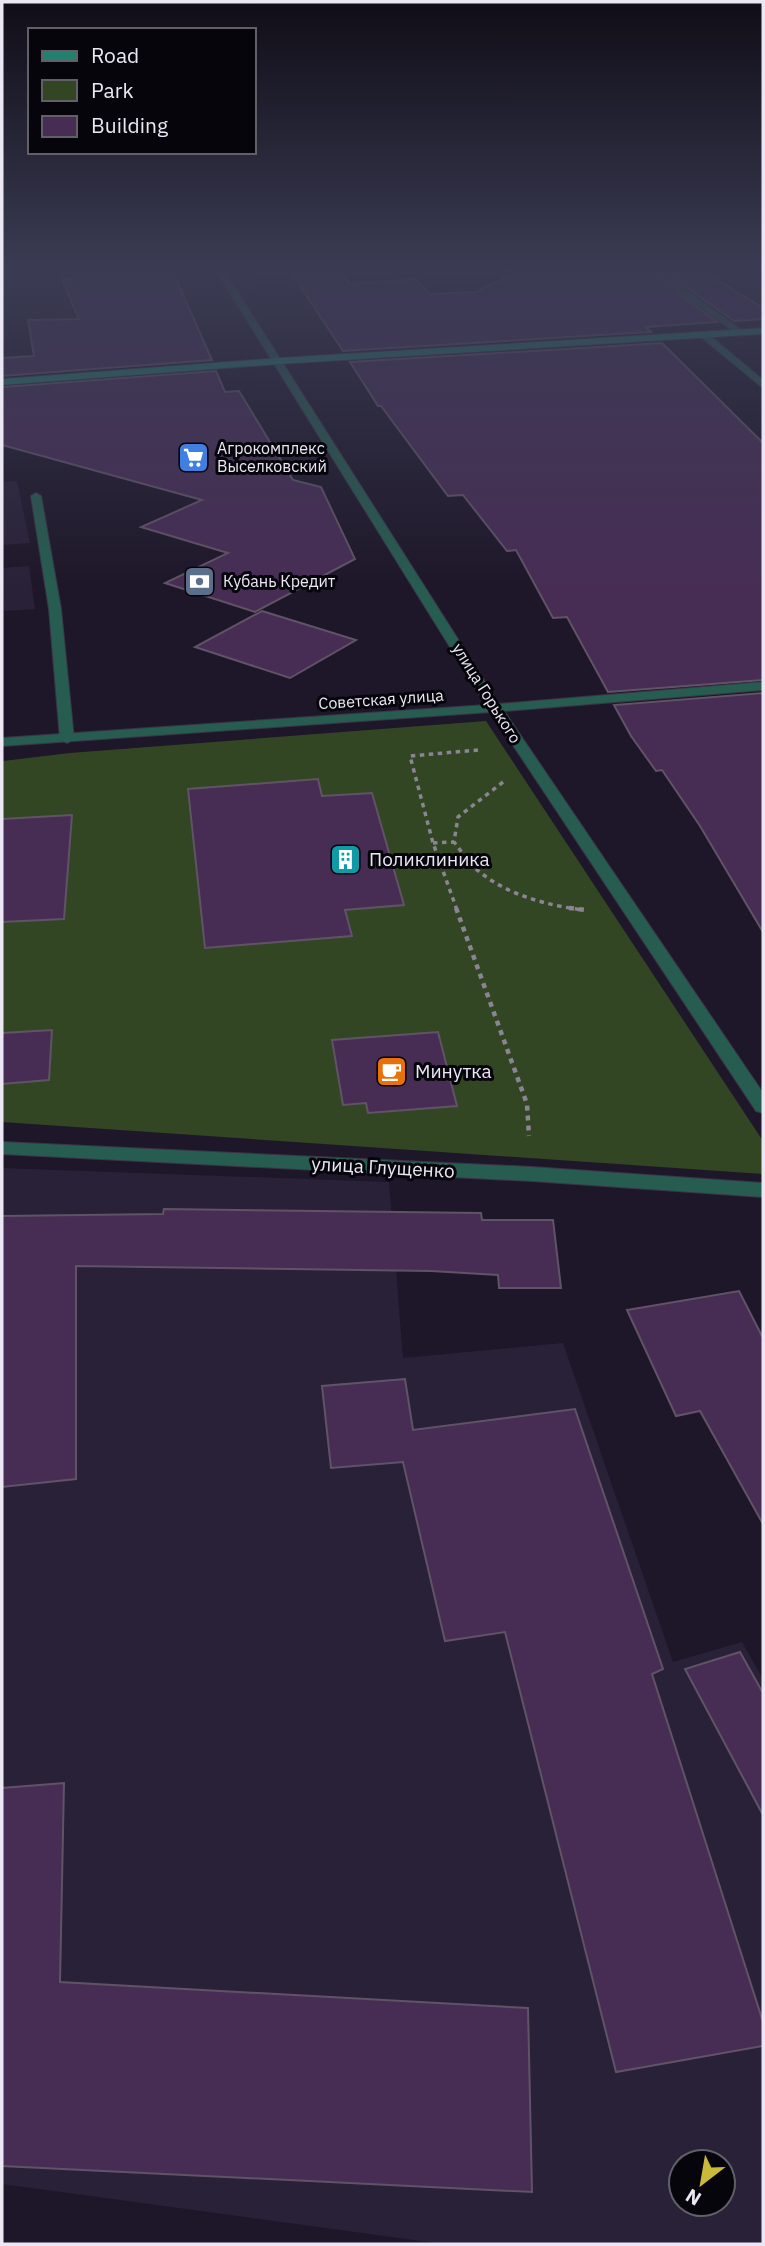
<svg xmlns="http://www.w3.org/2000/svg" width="765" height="2246" font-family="'IBM Plex Sans',sans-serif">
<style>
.built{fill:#292138;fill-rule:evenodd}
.green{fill:#324623}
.building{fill:#472d54;stroke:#605366;stroke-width:2}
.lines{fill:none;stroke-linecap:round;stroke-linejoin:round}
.service-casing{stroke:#3b3445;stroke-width:2}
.minor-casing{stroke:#3b3445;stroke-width:2}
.tertiary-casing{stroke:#3b3445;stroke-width:2}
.secondary-casing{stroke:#3b3445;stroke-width:2}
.path-far1{stroke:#8a8493;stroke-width:3.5;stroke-dasharray:4.5 4.5;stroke-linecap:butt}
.path{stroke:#8a8493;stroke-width:4.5;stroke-dasharray:5 5;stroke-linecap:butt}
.service{fill:#275c50;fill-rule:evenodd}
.minor{fill:#275c50;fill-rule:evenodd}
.tertiary{fill:#275c50;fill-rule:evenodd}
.secondary{fill:#21816e;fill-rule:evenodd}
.labels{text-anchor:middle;stroke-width:6;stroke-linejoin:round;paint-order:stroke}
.far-poi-label{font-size:16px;fill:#ebe7f3;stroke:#07050c;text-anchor:start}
.far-street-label{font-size:16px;fill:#ebe7f3;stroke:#07050c}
.poi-label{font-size:19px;fill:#ebe7f3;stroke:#07050c;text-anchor:start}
.street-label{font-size:19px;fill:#ebe7f3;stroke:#07050c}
</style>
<rect width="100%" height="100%" fill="#1e1729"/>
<!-- built -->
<g class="built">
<path d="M 17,481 L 30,543 L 2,545 L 2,482 Z"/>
<path d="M 29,566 L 35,609 L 4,611 L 2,568 Z"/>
<path d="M 2,1168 L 389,1182 L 403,1358 L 563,1343 L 673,1662 L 742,1642 L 763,1679 L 763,2244 L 443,2244 L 2,2184 ZM 681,2162 L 723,2162 L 723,2204 L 681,2204 Z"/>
</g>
<!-- green -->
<path class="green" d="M 486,721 L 763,1141 L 763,1174 L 2,1122 L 3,761 L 70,753 Z"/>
<!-- building -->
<g class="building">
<path d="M 73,272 L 173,272 L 212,360 L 2,376 L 2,358 L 34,356 L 28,320 L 79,319 L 62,280 L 75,279 Z"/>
<path d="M 291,272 L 339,272 L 351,284 L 415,279 L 431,294 L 476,292 L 517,272 L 650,272 L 717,322 L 646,327 L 651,332 L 343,351 Z"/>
<path d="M 665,272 L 704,272 L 763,308 L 763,319 L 734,321 Z"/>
<path d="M 662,343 L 763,443 L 763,680 L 608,692 L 567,617 L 553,618 L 516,550 L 507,551 L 463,495 L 448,496 L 381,406 L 378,406 L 350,362 Z"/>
<path d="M 216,371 L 225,392 L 239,391 L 293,480 L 321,487 L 355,559 L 255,612 L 165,583 L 228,553 L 141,527 L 202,500 L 2,445 L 2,387 Z"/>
<path d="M 262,611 L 356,640 L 290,678 L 195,647 Z"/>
<path d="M 763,693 L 763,932 L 700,826 L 662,770 L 656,771 L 631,736 L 614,705 Z"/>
<path d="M 318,779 L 322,796 L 372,793 L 404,905 L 345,910 L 352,936 L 205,948 L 188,789 Z"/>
<path d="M 72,815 L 64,919 L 2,922 L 2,819 Z"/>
<path d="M 52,1030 L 49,1080 L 2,1084 L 2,1033 Z"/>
<path d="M 438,1032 L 457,1106 L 368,1113 L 366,1103 L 343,1105 L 332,1040 Z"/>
<path d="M 164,1209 L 481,1213 L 482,1220 L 553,1220 L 561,1288 L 499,1288 L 498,1275 L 431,1271 L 76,1266 L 76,1479 L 2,1487 L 2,1216 L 163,1214 Z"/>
<path d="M 739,1291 L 763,1338 L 763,1524 L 700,1411 L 676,1416 L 627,1310 Z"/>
<path d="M 405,1379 L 413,1430 L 575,1409 L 663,1669 L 652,1674 L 763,2022 L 763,2046 L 616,2072 L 505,1632 L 445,1641 L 403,1462 L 331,1468 L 322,1386 Z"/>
<path d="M 740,1652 L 763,1693 L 763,1815 L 685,1669 Z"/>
<path d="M 64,1783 L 60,1982 L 528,2008 L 532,2192 L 2,2166 L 2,1788 Z"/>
</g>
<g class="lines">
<defs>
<path id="service" d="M 36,493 L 41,496 L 61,609 L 74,739 L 67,743 L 60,739 L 49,609 L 31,496 Z"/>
<g id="minor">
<path d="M 217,272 L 225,272 L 499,704 L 763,682 L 763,690 L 504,711 L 763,1093 L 763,1113 L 756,1111 L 491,712 L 2,746 L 2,738 L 486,705 Z"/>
<path d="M 652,272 L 661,272 L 744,332 L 737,334 Z"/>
<path d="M 2,1142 L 532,1167 L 763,1183 L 763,1197 L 532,1181 L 2,1154 Z"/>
</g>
<path id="tertiary" d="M 701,333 L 707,333 L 763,380 L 763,388 L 701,337 Z"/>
<path id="secondary" d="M 763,328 L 763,334 L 279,364 L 2,385 L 2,379 L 279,358 Z"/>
</defs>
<!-- service casing -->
<use href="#service" class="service-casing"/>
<!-- minor casing -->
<use href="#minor" class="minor-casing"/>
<!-- tertiary casing -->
<use href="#tertiary" class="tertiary-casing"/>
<!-- secondary casing -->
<use href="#secondary" class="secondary-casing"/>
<!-- path-far1 -->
<g class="path-far1">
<path d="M 503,782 L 458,817 L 454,842 C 461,851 467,860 475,868 C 504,894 545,905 583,910"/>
<path d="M 433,843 L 454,842"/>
<path d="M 457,910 L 433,843 L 410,756 L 478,750"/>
</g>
<!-- path -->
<g class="path">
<path d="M 456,908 L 527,1104 L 529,1136"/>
<path d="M 569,908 L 586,910"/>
</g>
<!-- service -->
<use href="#service" class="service"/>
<!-- minor -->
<use href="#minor" class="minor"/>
<!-- tertiary -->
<use href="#tertiary" class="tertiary"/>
<!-- secondary -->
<use href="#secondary" class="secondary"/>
</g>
<!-- sky -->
<linearGradient id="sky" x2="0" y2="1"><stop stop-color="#100d17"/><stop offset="0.46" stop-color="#3b3c54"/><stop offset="1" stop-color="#3b3c54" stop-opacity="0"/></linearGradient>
<rect width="765" height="586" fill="url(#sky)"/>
<!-- icons -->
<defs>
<symbol id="supermarket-square" viewBox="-11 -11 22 22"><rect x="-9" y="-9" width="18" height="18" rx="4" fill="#3f7fe0" stroke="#07050c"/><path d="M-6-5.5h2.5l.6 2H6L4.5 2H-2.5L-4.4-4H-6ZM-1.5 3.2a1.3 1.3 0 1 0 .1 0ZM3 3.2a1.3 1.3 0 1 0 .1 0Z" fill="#fff"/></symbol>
<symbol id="bank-square" viewBox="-11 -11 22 22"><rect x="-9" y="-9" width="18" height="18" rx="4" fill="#5c6f8a" stroke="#07050c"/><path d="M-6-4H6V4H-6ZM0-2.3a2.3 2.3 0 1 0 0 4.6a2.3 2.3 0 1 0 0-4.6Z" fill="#fff"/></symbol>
<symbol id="building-square" viewBox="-11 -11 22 22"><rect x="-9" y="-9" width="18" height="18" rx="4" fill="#0f9aa8" stroke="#07050c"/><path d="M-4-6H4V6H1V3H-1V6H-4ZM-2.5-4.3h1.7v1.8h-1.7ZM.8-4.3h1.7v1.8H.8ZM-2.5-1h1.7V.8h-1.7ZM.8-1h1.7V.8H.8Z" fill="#fff"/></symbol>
<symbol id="cafe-square" viewBox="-11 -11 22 22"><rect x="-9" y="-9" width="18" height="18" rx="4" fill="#e8710a" stroke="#07050c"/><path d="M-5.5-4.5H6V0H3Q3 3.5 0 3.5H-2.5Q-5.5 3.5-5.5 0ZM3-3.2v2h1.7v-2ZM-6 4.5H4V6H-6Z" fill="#fff"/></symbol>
</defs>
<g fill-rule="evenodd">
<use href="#supermarket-square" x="176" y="440" width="35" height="35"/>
<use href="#bank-square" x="182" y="564" width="35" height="35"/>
<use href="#building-square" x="328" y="842" width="35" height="35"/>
<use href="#cafe-square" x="374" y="1054" width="35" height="35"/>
</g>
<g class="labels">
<!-- far-poi labels -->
<g class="far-poi-label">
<text x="217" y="454">Агрокомплекс<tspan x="217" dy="18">Выселковский</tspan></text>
<text x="223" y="587">Кубань Кредит</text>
</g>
<!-- far-street labels -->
<g class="far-street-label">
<text transform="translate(487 693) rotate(58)" y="6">улица Горького</text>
<text transform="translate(381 699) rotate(-4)" y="6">Советская улица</text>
</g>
<!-- poi labels -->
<g class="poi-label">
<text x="369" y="866">Поликлиника</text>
<text x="415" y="1078">Минутка</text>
</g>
<!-- street labels -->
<g class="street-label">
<text transform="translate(383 1167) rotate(3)" y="7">улица Глущенко</text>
</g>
</g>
<!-- border -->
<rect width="765" height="2246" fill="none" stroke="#ebe7f3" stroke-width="7"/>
<!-- legend -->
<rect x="28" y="28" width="228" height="126" fill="#07050c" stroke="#625f68" stroke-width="2"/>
<rect x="42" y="51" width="35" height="10" fill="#21816e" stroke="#625f68" stroke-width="2"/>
<text x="91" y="63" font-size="21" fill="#ebe7f3">Road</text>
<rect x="42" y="80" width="35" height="21" fill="#324623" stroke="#625f68" stroke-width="2"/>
<text x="91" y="98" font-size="21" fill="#ebe7f3">Park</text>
<rect x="42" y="116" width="35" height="21" fill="#472d54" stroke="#625f68" stroke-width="2"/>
<text x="91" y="133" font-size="21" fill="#ebe7f3">Building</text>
<!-- north arrow -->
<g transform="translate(702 2183) rotate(211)"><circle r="33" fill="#07050c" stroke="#625f68" stroke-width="2"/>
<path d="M0-5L12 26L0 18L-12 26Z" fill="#c9ba3a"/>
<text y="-10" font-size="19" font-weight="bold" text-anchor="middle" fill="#ebe7f3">N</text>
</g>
</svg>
